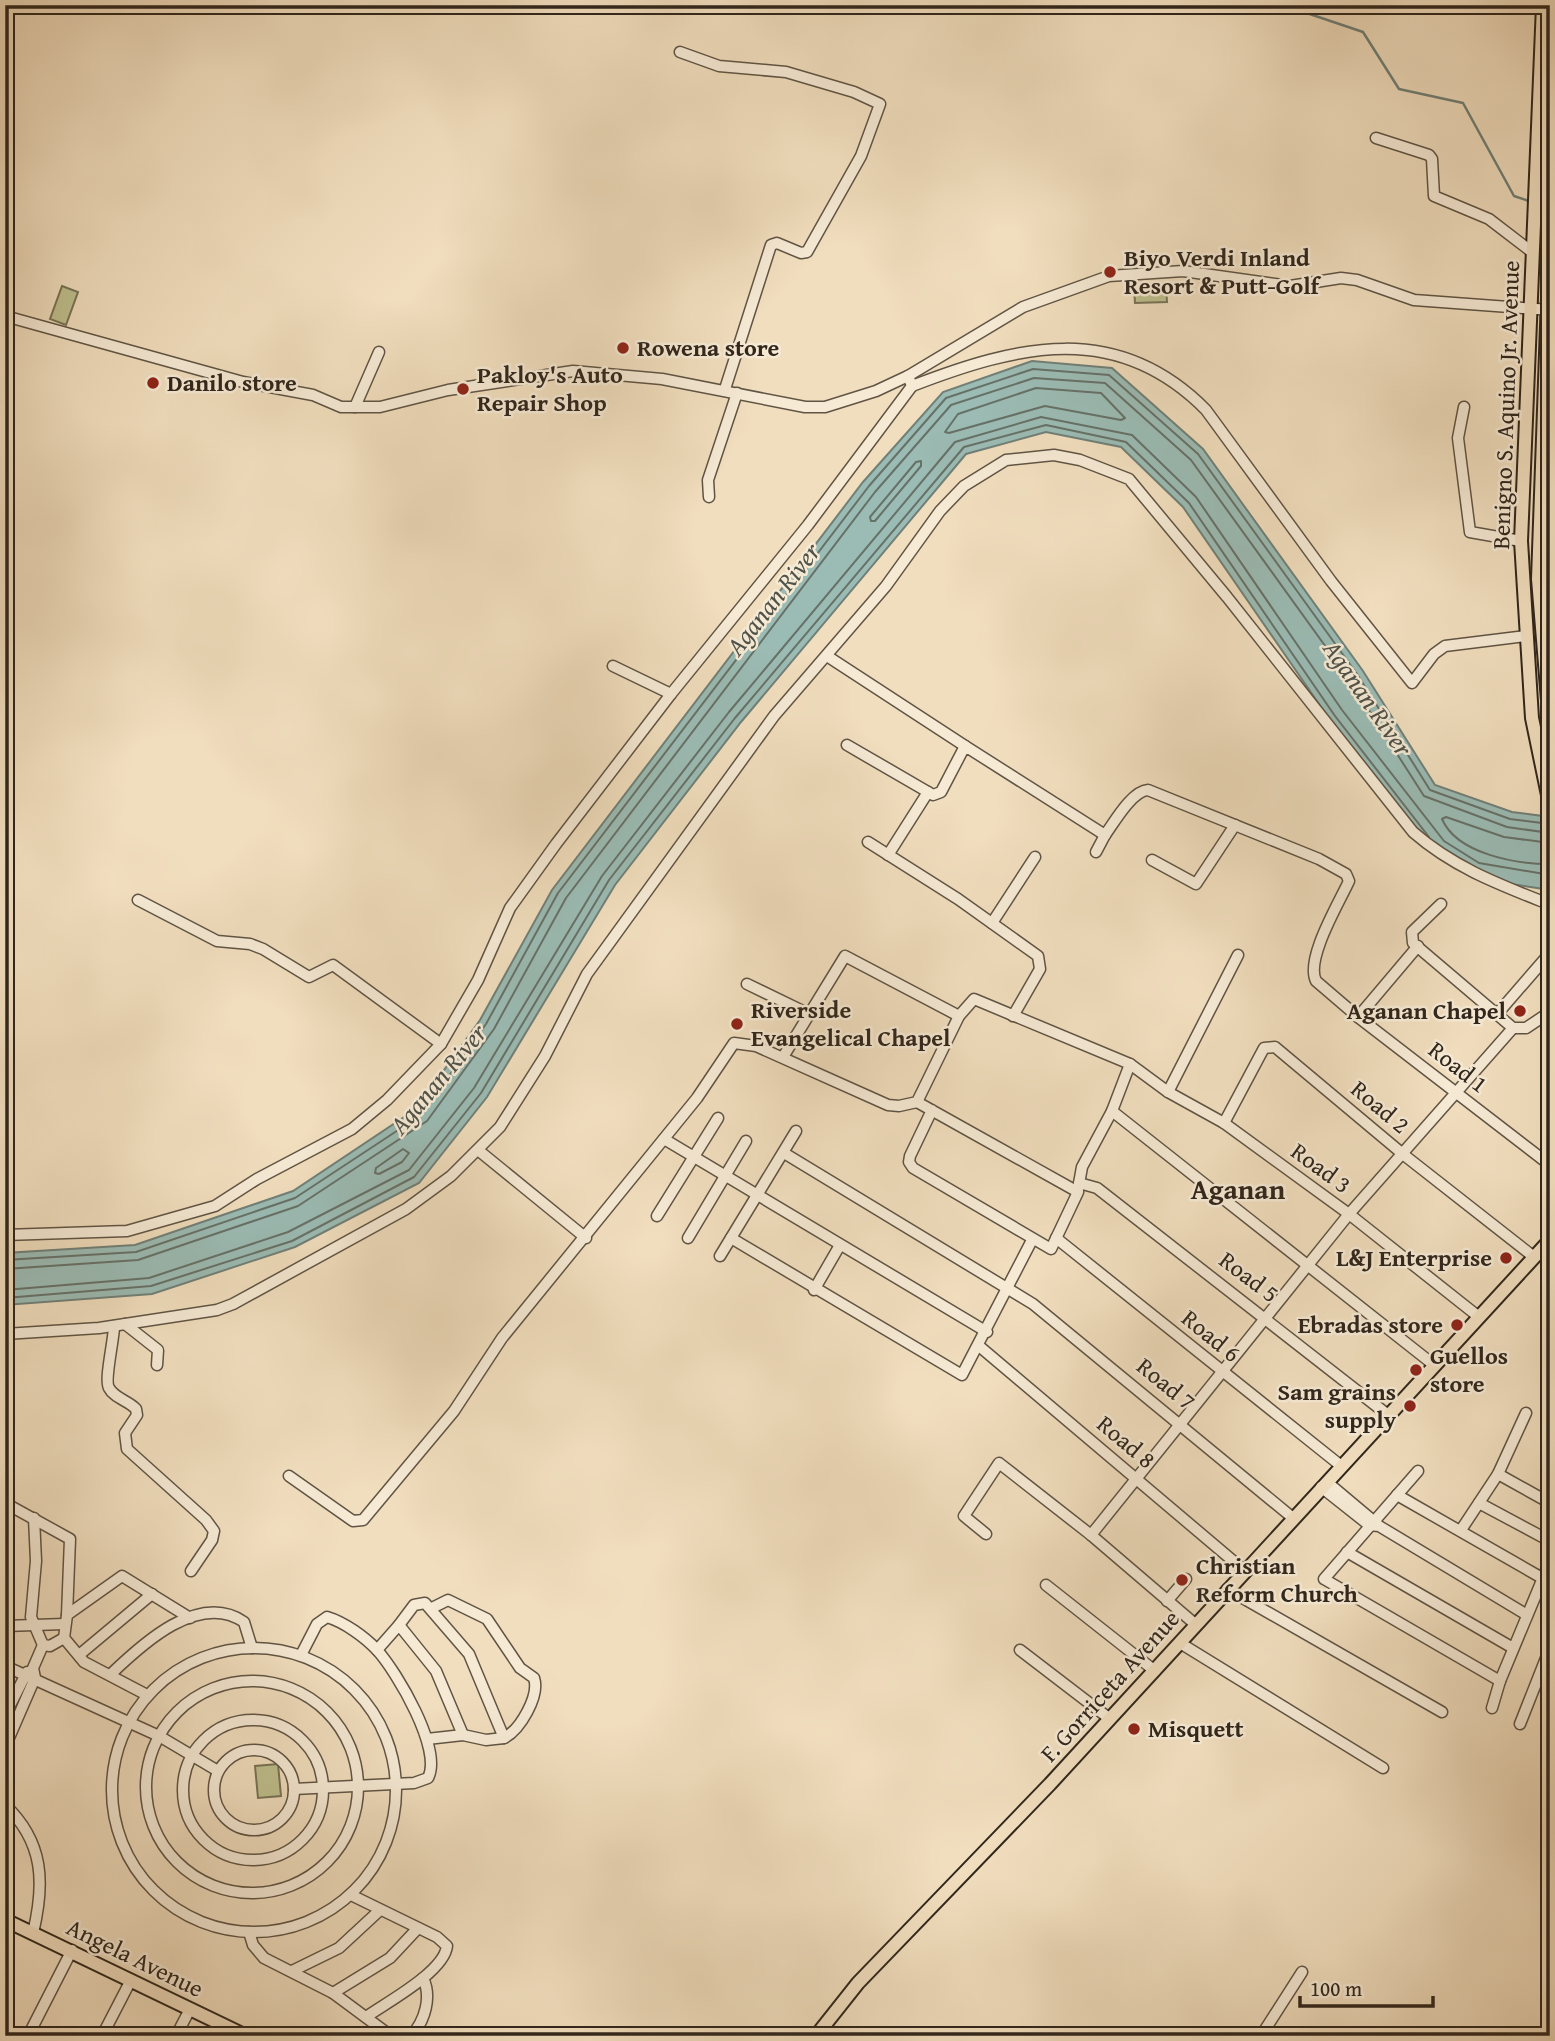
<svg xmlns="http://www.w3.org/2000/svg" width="1555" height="2041" font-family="'Gentium Book Plus',serif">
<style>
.green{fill:#bec08e;stroke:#777355;stroke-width:2}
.water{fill:#9bbcb5;stroke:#708078;stroke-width:2}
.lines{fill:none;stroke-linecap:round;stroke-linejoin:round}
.shore{stroke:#667168;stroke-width:2}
.stream{stroke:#708078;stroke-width:2.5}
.minor-casing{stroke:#605444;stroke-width:13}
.major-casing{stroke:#30261c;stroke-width:16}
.minor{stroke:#f6ead5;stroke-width:10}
.major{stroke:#f1debe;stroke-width:12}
.poi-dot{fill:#8f2418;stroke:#f6ead5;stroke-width:2.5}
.labels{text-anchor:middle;stroke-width:5;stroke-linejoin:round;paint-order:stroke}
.poi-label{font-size:24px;font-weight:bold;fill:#30261c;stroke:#f6ead5;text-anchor:start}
.street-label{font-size:24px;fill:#30261c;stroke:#f6ead5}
.water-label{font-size:26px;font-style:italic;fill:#50534a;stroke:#f6ead5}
.quarter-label{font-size:28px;font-weight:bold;fill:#30261c;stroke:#f6ead5}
</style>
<rect width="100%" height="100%" fill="#f1debe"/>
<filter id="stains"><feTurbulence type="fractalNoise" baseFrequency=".00286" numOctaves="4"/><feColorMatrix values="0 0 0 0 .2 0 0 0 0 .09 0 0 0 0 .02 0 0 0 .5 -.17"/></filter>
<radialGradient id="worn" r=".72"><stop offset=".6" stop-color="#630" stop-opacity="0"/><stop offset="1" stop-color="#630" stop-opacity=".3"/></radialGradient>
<!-- green -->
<g class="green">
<path d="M 62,286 L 78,292 L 66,325 L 50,319 Z"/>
<path d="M 1134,286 L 1166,286 L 1167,302 L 1135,303 Z"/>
<path d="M 278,1764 L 281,1796 L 258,1798 L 255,1766 Z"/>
</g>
<!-- water -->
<path class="water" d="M 1032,361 L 1112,368 L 1203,449 L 1363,671 L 1435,785 L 1512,812 L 1550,817 L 1550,890 L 1473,878 L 1433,854 L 1330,720 L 1183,507 L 1121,447 L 1046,432 L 966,454 L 741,722 L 615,885 L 487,1097 L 419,1183 L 295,1247 L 152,1294 L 5,1305 L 5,1253 L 135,1245 L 293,1191 L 416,1109 L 480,1020 L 552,890 L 863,482 L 943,392 Z"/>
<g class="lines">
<!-- shore -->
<g class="shore">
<path d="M 1036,388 L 1101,393 L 1125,418 L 1121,420 L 1045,406 L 949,433 L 945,432 L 958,414 Z"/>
<path d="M 921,461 L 921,466 L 875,521 L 871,521 L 870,517 L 916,462 Z"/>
<path d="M 1550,843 L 1504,837 L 1446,817 L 1442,819 C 1457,854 1516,864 1550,864"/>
<path d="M 403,1149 L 409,1153 L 402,1162 L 379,1174 L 375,1173 L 376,1168 Z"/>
<path d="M 5,1260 L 136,1252 L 295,1198 L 421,1115 L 486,1024 L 558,893 L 869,486 L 946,398 L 1033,369 L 1109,375 L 1198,454 L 1357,674 L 1430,790 L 1510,819 L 1550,824"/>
<path d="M 5,1269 L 138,1260 L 298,1206 L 427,1121 L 494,1029 L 566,898 L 875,492 L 951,405 L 1034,378 L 1105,383 L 1191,460 L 1349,679 L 1424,796 L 1507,827 L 1550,833"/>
<path d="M 5,1290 L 149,1278 L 288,1232 L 409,1170 L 474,1088 L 602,876 L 729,712 L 955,442 L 1041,417 L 1132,435 L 1196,497 L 1342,710 L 1444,841 L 1479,863 L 1550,875"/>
<path d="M 5,1298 L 151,1286 L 292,1241 L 414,1177 L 481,1093 L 609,880 L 735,718 L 964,447 L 1046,425 L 1126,442 L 1189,503 L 1335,716 L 1429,837"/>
</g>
<!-- stream -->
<g class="stream">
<path d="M 1283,5 L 1363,32 L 1399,89 L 1463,103 L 1514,196 L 1532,202"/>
<path d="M 1538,204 L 1550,208"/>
</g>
<defs>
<g id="minor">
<path d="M 680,52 L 719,66 L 786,72 L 854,92 L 880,104 L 861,156 L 807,252 L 801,253 L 777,243 L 771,245 L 725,389"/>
<path d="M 1376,138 L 1429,155 L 1432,159 L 1434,196 L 1489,219 L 1532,252"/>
<path d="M 5,316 L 243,382 L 313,395 L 341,407 L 380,407 L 448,390 L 573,371 L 662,379 L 805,407 L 825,407 L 876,391 L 908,376 L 1023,307 L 1109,276 L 1183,271 L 1290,286 L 1341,278 L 1357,280 L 1414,300 L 1550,310"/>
<path d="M 912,386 C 1018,345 1117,320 1206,410 L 1331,581 L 1412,683 L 1434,654 L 1445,646 L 1526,636"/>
<path d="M 355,407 L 379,352"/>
<path d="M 1464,407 L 1458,438 L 1470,532 L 1521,541"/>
<path d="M 709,497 L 708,480 L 737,393"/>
<path d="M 827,656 L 965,746"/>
<path d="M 613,666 L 671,694"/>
<path d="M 847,745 L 928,792"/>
<path d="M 868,842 L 958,899 L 1038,956 L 1040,969 L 1013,1016"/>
<path d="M 1096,852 L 1105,835"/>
<path d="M 888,855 L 928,792 L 933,795 L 941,792 L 965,746 L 1105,835 C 1115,821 1132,791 1148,790 L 1319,859 L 1346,874 L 1349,881 C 1339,903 1305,959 1316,981 L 1358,1017 L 1550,1165"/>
<path d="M 1152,860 L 1196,884 L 1235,825"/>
<path d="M 138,900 L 217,941 L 250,944 L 263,949 L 309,977 L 333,965 L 441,1044"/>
<path d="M 1441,904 L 1412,932 L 1413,943 L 1513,1028 L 1526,1028 L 1550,1012"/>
<path d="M 992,923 L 1035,857"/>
<path d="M 747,984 L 809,1014"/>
<path d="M 1498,1013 L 1550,953"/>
<path d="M 1358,1017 L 1418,946"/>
<path d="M 783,1057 L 845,956 L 959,1016"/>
<path d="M 1168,1092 L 1238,955"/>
<path d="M 917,1102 L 1078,1192 L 1051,1249 L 913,1168 L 909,1162 L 910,1156 L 932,1110"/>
<path d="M 1112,1111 L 1434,1365"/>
<path d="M 1224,1123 L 1264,1048 L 1275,1047 L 1404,1155 L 1534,1257"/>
<path d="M 664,1139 L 987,1332"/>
<path d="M 478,1150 L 586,1238"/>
<path d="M 784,1153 L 1033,1304 L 1293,1518"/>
<path d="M 1079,1183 L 1097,1188 L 1388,1415"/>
<path d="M 1078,1189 L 1082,1167 L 1112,1111 L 1130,1064"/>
<path d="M 657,1216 L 718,1118"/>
<path d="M 5,1235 L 127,1231 L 215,1206 L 257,1179 L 352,1129 L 387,1100 L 441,1044 L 478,980 L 510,908 L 556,844 L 671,694 L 808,525 L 912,386 L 908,376"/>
<path d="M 688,1238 L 746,1141"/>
<path d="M 731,1238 L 962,1375 L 1032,1240"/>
<path d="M 1056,1238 L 1340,1465"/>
<path d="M 720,1256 L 796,1131"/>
<path d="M 814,1290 L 840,1245"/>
<path d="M 125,1324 L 158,1350 L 157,1365"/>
<path d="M 114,1326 C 114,1340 104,1380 109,1388 C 114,1398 129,1401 136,1409 L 137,1415 L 125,1433 L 127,1449 L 206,1520 L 214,1531 L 212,1540 L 191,1571"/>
<path d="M 5,1334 L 99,1328 L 217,1310 L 233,1304 L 406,1209 L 451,1176 L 500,1127 L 545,1056 L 587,974 L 774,716 L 886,586 L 940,511 L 964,486 L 1006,460 L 1054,455 L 1080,460 L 1129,479 L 1227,597 L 1413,832 C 1453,867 1498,884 1546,903 L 1550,907"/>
<path d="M 979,1346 L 1245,1571"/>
<path d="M 1418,1471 L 1324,1579 L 1500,1681"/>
<path d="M 1498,1474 L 1550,1503"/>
<path d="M 289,1476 L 353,1521 L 363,1520 L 454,1411 L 502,1338 L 697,1098 L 734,1043 L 756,1046 L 888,1105 L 899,1106 L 917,1102 L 959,1016 L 974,999 L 1130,1064 L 1168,1092 L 1224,1123 L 1349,1214 L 1479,1317"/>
<path d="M 1327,1482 L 1377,1524"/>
<path d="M 1321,1487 L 1369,1525 L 1379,1526 L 1527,1615"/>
<path d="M 1397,1495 L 1542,1578"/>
<path d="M 5,1503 L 70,1539 L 67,1615"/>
<path d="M 1479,1503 L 1550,1541"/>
<path d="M 34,1518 L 36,1561 L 31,1617 L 43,1645 L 50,1646 L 64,1638"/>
<path d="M 1461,1530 L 1498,1474 L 1526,1413"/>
<path d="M 986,1534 L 964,1516 L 999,1463 L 1091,1535 L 1195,1624"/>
<path d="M 1091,1535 L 1349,1214 L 1513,1028"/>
<path d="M 1347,1552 L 1513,1648"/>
<path d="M 1046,1585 L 1155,1671"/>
<path d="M 1227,1589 L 1442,1712"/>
<path d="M 1167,1601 L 1186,1579"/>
<path d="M 432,1608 L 448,1600 L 487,1619 L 520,1668 L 534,1678 C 540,1696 520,1730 504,1738"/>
<path d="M 399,1625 L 414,1605 L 425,1603 L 469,1654 L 504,1738 L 486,1740 L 463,1735"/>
<path d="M 5,1626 L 64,1624"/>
<path d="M 1180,1643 L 1383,1768"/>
<circle cx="254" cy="1790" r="142"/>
<path d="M 377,1650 L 399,1625 L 436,1671 L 463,1735 L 427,1739"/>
<path d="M 1020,1650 L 1110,1719"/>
<path d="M 79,1655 L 152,1594"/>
<path d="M 5,1666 L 159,1736 L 218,1771"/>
<path d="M 110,1675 C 142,1644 199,1591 244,1622 L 252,1648"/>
<circle cx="252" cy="1787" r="106"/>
<path d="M 147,1695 L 84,1662 L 64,1638 L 67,1615 L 122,1576 L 190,1618"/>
<path d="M 1492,1708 L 1500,1681 L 1550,1561"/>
<path d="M 5,1715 L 27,1672"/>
<circle cx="253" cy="1790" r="70"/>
<path d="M 1520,1724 L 1550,1648"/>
<path d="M 1549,1726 L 1550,1723"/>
<path d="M 5,1747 L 35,1678 L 33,1668 L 43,1645"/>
<circle cx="254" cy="1790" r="40"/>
<path d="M 294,1789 L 414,1783 L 428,1778 C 443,1750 397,1672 377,1650 C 365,1637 344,1622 327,1617 L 317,1624 L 301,1655"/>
<path d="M 5,1805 C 44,1842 45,1883 33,1933"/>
<path d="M 351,1895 L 437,1937 L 447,1946 C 444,1972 387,2002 366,2017"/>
<path d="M 249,1932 L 253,1945 L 264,1958 L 333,1993 L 391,2036"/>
<path d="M 292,1971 L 339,1948 L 380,1910"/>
<path d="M 333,1993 L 390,1958 L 418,1928"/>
<path d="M 1375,2034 L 1377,2036"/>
<path d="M 28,2036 L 72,1950"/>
<path d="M 102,2036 L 131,1980"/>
<path d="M 176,2036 L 190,2009"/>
<path d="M 411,2036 C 425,2021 432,1997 423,1978"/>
<path d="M 1261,2036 L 1302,1972"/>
</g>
<g id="major">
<path d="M 1543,5 L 1521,541 L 1532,718 L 1550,805"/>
<path d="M 1550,241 L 1538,579 L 1550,725"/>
<path d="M 5,1920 L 246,2036"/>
<path d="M 816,2036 L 858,1983 L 1050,1784 L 1550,1240"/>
</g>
</defs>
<!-- minor casing -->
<use href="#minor" class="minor-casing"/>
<!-- major casing -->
<use href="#major" class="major-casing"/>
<!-- minor -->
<use href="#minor" class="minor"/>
<!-- major -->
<use href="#major" class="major"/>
</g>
<!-- markers -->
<g class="poi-dot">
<circle cx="1110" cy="272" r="7"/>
<circle cx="623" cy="348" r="7"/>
<circle cx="153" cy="383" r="7"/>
<circle cx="463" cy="389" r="7"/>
<circle cx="1520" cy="1011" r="7"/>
<circle cx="737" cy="1024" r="7"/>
<circle cx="1506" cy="1258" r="7"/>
<circle cx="1457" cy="1325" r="7"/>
<circle cx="1416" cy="1370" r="7"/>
<circle cx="1410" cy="1406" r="7"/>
<circle cx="1182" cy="1580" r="7"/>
<circle cx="1134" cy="1729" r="7"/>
</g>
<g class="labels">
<!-- poi labels -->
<g class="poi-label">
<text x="1124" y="266">Biyo Verdi Inland<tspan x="1124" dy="28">Resort &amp; Putt-Golf</tspan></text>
<text x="637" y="356">Rowena store</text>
<text x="477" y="383">Pakloy's Auto<tspan x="477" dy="28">Repair Shop</tspan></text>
<text x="167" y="391">Danilo store</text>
<text x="751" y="1018">Riverside<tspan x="751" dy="28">Evangelical Chapel</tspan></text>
<text x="1506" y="1019" text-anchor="end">Aganan Chapel</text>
<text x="1492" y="1266" text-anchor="end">L&amp;J Enterprise</text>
<text x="1443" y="1333" text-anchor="end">Ebradas store</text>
<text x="1430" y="1364">Guellos<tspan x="1430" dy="28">store</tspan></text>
<text x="1396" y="1400" text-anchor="end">Sam grains<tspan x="1396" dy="28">supply</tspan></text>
<text x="1196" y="1574">Christian<tspan x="1196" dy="28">Reform Church</tspan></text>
<text x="1148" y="1737">Misquett</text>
</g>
<!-- street labels -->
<g class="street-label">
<text transform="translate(1506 405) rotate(-88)" y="8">Benigno S. Aquino Jr. Avenue</text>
<text transform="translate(1458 1067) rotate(38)" y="8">Road 1</text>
<text transform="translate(1380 1107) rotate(40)" y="8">Road 2</text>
<text transform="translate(1321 1168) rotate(36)" y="8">Road 3</text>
<text transform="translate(1249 1277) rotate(37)" y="8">Road 5</text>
<text transform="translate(1211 1336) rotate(39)" y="8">Road 6</text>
<text transform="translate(1166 1384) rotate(39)" y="8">Road 7</text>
<text transform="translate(1126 1442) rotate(40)" y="8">Road 8</text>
<text transform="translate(1110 1686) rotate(-48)" y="8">F. Gorriceta Avenue</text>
<text transform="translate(135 1958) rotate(26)" y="8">Angela Avenue</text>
</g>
<!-- water labels -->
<g class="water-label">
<text transform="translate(773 599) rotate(-52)" y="9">Aganan River</text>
<text transform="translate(1368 698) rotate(55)" y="9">Aganan River</text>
<text transform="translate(438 1079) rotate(-50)" y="9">Aganan River</text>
</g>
<!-- quarter labels -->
<g class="quarter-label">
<text x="1238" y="1199">Aganan</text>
</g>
</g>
<!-- margin -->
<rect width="1555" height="2041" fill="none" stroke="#f1debe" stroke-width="28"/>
<rect x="7" y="7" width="1541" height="2027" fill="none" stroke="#30261c" stroke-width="3.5"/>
<rect x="14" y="14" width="1527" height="2013" fill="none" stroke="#30261c" stroke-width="2"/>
<!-- scale -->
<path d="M1300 1996v10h133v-10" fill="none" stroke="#30261c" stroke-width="3.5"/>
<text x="1310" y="1996" font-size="21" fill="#30261c" stroke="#f6ead5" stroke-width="5" paint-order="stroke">100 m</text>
<rect width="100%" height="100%" filter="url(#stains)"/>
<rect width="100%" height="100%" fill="url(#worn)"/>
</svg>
